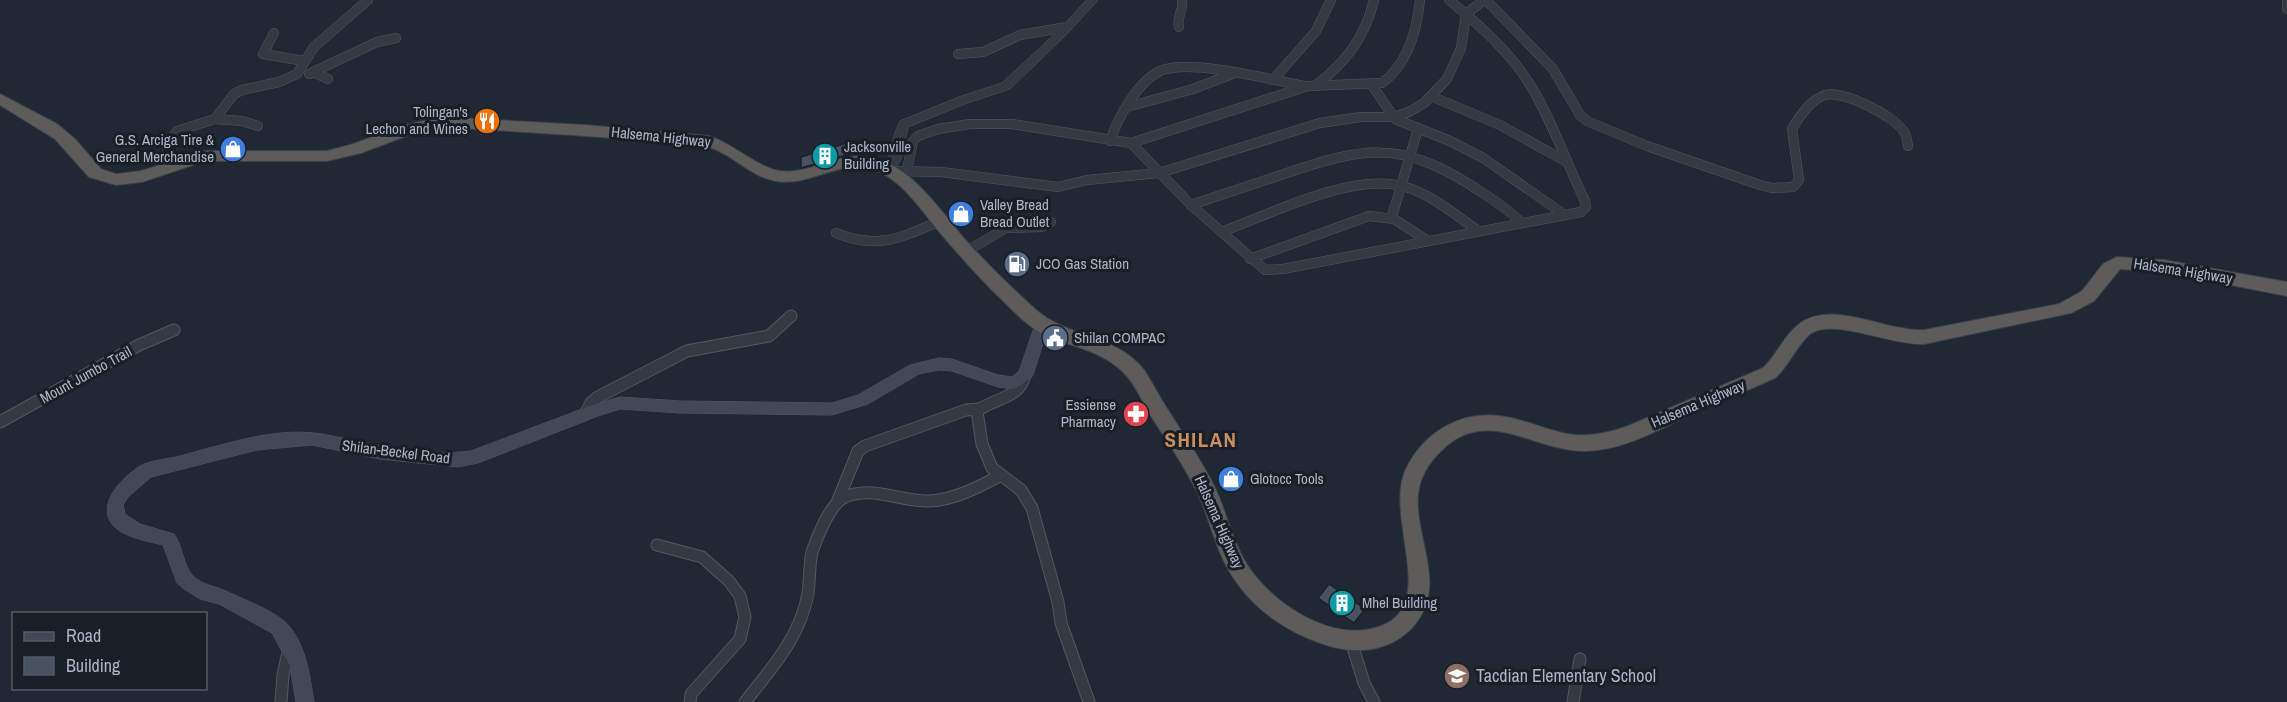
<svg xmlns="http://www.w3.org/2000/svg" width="2287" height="702" font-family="'Archivo Narrow',sans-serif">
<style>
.building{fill:#485260;stroke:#1b212b;stroke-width:1.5}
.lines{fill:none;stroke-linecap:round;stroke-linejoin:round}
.minor-far1-casing{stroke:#505863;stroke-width:10}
.minor-casing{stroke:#505863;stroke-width:13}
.tertiary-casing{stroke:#505863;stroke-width:1}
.secondary-casing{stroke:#505863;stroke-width:1}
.trunk-casing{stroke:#3b424c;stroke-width:2}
.minor-far1{stroke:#333a44;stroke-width:9}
.minor{stroke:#333a44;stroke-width:11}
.tertiary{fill:#333a44;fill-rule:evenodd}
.secondary{fill:#414957;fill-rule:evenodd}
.trunk{fill:#5e5c5a;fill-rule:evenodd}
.labels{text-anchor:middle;stroke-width:6;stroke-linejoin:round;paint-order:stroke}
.poi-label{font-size:15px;fill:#adb5c2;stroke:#191f29;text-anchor:start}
.street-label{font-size:15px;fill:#adb5c2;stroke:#191f29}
.near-poi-label{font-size:18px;fill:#adb5c2;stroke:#191f29;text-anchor:start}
.district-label{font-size:21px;font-weight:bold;letter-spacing:1.5px;fill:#cb8e5e;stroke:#191f29}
</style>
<rect width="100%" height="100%" fill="#202834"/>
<!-- building -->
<g class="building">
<path d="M 850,142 L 849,154 L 801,168 L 801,157 Z"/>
<path d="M 1329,584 L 1365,609 L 1354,623 L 1318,598 Z"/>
</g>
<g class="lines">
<defs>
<g id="minor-far1">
<path d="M 1486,0 L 1553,69 L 1580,115 L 1587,121 L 1647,146 L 1760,185 L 1772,188 L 1793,187 L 1799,180 L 1792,129 C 1798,118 1811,99 1825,95 C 1843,90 1895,116 1904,132 C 1907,136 1907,141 1908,146"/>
<path d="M 2287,0 L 2287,9"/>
<path d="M 1179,27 C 1176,17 1184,10 1182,0"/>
<path d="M 274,33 L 263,54 L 304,61"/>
<path d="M 958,54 L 983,52 L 1020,35 L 1067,27"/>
<path d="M 313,72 L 377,42 L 396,38"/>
<path d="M 309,74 L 313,72 L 328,79"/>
<path d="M 1273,80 L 1316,31 L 1331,0"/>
<path d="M 1371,84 L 1395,119 L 1450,141 L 1483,158 L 1565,215"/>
<path d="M 1315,86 C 1345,63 1365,38 1374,0"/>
<path d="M 1433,97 L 1500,125 L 1565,161"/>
<path d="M 1127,107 L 1193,89 L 1232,74"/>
<path d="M 215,119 L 242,121 L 258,126"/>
<path d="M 1110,141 C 1118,118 1137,82 1160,71 C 1190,58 1271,80 1305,86"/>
<path d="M 1131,143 L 1191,205 L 1265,270 L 1283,269 L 1581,212 L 1586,207 L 1585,201 C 1566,162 1552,120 1529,83 C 1509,51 1478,24 1449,0"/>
<path d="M 163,169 L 169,143 L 177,131 L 215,119 L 234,94 L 242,90 L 279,82 L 297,74 L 314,47 L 368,0"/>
<path d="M 907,170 L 913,141 L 918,136 L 938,129 L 970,124 L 1012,124 L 1131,143 L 1308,86 L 1382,83 C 1408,64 1417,30 1420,0"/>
<path d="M 893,171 L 941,172 L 1058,187 L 1087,180 L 1159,173 L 1320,123 L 1361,117 L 1393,117 L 1409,112 L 1424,103 L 1447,79 L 1461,48 L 1466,14 L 1484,0"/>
<path d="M 1191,205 C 1223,194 1255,184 1287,173 C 1362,148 1398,140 1469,184 C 1487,196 1506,207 1521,222"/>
<path d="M 1392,216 L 1418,129"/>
<path d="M 1221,232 C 1270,214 1351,173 1402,186 C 1430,193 1454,214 1477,230"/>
<path d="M 836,233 C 878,250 900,238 940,221"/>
<path d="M 967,251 L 1006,228 L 1042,227 L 1051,222"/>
<path d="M 1250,259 L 1369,216 L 1394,219 L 1428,241"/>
</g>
<g id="minor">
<path d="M 1025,375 C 1020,399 994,398 977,411 L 982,444 L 992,468 L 1021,490 L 1032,508 L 1058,602 L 1061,623 L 1089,702"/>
<path d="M 585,414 L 591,403 L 598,397 L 687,351 L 769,336 L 791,316"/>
<path d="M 0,422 L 139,345 L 174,330"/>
<path d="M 838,500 L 858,451 L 865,446 L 966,410 L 979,409"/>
<path d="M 657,545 L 702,557 L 729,581 L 740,596 L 745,617 L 740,639 L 691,694 L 690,702"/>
<path d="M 1351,641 L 1364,683 L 1374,702"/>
<path d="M 281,702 L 283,675 L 289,648"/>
<path d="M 745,702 C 771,669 801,636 808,593 C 810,580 809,565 812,552 C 817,537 830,505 843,498 C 870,484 901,502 929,501 C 954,500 979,487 1001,475"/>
<path d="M 1573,702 L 1580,659"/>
</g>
<path id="tertiary" d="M 1087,0 L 1098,0 L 1066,35 L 1010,89 L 967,103 L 908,127 L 901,159 L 893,172 L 885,172 L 883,169 C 893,154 891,137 900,121 L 959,97 L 1002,83 L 1058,31 Z"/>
<path id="secondary" d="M 1042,319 L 1047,321 L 1049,325 L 1033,375 L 1030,379 L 1014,389 L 998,387 L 952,371 L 939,370 L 919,374 L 868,404 L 832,415 L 680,413 L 620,409 L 598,416 L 478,463 L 458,467 L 380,459 L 312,445 L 257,450 L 151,477 L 128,497 L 123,505 L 125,514 L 140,524 L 174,534 C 183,546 183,566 193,576 C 203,586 218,586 230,593 C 246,600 271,610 284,621 C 305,639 310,676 314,702 L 296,702 L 290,666 L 272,633 L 219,604 L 200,599 L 184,589 L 177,583 L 163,545 C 147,541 119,537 110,521 C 99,500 124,476 140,466 C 151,460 168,459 180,456 C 226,444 279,425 327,435 C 368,443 430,457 471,451 L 590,406 L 620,397 L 680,401 L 832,403 L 858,395 L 910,365 L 939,358 L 952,359 L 998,375 L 1012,377 L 1019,371 L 1035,325 L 1037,321 Z"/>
<path id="trunk" d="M 0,94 L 57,124 L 75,139 L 101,169 L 116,174 L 141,171 L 205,151 L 327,151 L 350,145 L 406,125 L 440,117 L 585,125 L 709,136 C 732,143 760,169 780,171 C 814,175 843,148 878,159 C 917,172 942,214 969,244 C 990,267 1012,288 1035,309 C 1067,338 1116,334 1144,370 C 1153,383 1159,397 1168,410 C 1183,434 1200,458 1213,484 C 1226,509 1231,539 1246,563 C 1270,602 1328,641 1375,628 C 1444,610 1381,516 1407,467 C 1426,430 1464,409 1506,417 C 1530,421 1552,433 1576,435 C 1594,436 1612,432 1628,426 L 1763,368 C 1776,356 1784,336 1798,325 C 1831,298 1885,332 1924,330 L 2059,304 L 2082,291 L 2103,264 L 2117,257 L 2164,260 L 2287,282 L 2287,296 L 2164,272 L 2120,269 L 2094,301 L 2071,313 L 1924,344 C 1893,346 1832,317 1810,334 C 1796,346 1789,366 1775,378 C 1751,389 1726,399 1702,409 C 1665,426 1627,450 1586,451 C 1535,452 1489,406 1443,449 C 1430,461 1420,476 1418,494 C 1414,538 1447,583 1416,623 C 1404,639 1384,649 1363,650 C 1343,652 1321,644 1303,636 C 1264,618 1235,590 1219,550 C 1211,530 1206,510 1197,492 C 1184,465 1167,441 1151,416 C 1142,401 1135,383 1122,371 C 1099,349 1070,347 1043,334 C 1025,325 1010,307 996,294 C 977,275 959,255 942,235 C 922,212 902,178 872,169 C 840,159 809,187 776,181 C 750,177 731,152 705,146 C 683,141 658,142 635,140 C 570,134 505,131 440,127 L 417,132 L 361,153 L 327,161 L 205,161 L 142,182 L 116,185 L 89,177 L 55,139 L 0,105 Z"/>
</defs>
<!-- minor-far1 casing -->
<use href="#minor-far1" class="minor-far1-casing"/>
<!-- minor casing -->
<use href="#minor" class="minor-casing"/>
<!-- tertiary casing -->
<use href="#tertiary" class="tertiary-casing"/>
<!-- secondary casing -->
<use href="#secondary" class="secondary-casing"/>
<!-- trunk casing -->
<use href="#trunk" class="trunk-casing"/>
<!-- minor-far1 -->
<use href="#minor-far1" class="minor-far1"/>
<!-- minor -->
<use href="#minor" class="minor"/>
<!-- tertiary -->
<use href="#tertiary" class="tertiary"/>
<!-- secondary -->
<use href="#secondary" class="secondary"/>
<!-- trunk -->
<use href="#trunk" class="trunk"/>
</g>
<!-- icons -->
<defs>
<symbol id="restaurant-disc" viewBox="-11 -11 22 22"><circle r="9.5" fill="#e8710a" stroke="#191f29"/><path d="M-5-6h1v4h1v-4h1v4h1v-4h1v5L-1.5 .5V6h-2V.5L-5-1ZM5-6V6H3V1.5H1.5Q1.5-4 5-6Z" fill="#fff"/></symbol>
<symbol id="shop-disc" viewBox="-11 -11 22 22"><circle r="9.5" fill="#3f7fe0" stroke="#191f29"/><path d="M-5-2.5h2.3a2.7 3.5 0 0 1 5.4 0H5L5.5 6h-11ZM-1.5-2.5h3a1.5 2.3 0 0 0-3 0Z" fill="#fff"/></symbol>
<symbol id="building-disc" viewBox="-11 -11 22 22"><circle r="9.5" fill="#0f9aa8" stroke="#191f29"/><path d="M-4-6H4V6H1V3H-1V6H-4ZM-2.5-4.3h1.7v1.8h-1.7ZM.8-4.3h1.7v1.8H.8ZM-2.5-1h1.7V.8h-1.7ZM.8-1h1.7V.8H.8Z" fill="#fff"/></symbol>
<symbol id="fuel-disc" viewBox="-11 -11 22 22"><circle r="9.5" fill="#5c6f8a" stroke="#191f29"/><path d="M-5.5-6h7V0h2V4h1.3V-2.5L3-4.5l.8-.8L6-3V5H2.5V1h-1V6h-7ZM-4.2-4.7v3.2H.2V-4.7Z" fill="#fff"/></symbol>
<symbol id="civic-disc" viewBox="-11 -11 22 22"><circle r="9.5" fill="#5c6f8a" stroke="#191f29"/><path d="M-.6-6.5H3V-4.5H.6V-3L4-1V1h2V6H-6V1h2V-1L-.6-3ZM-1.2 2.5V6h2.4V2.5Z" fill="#fff"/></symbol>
<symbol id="pharmacy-disc" viewBox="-11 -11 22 22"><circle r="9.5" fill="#e0444e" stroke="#191f29"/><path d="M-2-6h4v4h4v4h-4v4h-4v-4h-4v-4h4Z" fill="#fff"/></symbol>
<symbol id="school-disc" viewBox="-11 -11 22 22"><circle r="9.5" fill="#8d6e63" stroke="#191f29"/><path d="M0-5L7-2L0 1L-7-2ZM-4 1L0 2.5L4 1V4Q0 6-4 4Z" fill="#fff"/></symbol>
</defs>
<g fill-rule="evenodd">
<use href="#restaurant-disc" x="472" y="106" width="30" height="30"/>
<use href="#shop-disc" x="218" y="134" width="30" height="30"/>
<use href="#building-disc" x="810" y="141" width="30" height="30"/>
<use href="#shop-disc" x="946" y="199" width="30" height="30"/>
<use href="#fuel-disc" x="1002" y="249" width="30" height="30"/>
<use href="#civic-disc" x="1040" y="323" width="30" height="30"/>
<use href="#pharmacy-disc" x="1121" y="399" width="30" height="30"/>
<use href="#shop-disc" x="1216" y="464" width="30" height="30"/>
<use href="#building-disc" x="1327" y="588" width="30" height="30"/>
<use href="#school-disc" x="1442" y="661" width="30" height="30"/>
</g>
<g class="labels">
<!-- poi labels -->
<g class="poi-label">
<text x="468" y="117" text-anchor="end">Tolingan's<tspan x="468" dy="17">Lechon and Wines</tspan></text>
<text x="214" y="145" text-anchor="end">G.S. Arciga Tire &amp;<tspan x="214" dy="17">General Merchandise</tspan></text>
<text x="844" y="152">Jacksonville<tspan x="844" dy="17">Building</tspan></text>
<text x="980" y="210">Valley Bread<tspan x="980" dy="17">Bread Outlet</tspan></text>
<text x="1036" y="269">JCO Gas Station</text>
<text x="1074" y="343">Shilan COMPAC</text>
<text x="1116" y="410" text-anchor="end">Essiense<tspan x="1116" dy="17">Pharmacy</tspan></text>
<text x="1250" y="484">Glotocc Tools</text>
<text x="1362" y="608">Mhel Building</text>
</g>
<!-- street labels -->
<g class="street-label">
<text transform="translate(661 137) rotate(6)" y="5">Halsema Highway</text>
<text transform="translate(2183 271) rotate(9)" y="5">Halsema Highway</text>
<text transform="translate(86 375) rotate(-29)" y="5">Mount Jumbo Trail</text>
<text transform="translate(1698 404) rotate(-23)" y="5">Halsema Highway</text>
<text transform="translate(396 452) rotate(7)" y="5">Shilan-Beckel Road</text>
<text transform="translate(1219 522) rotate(66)" y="5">Halsema Highway</text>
</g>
<!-- near-poi labels -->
<g class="near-poi-label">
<text x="1476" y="682">Tacdian Elementary School</text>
</g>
<!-- district labels -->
<g class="district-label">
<text x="1201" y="447">SHILAN</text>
</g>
</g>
<!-- legend -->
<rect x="12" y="612" width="195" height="78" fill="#191f29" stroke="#545b66" stroke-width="1.5"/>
<rect x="24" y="632" width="30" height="9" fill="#414957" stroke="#545b66" stroke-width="1.5"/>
<text x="66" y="642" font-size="18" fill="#adb5c2">Road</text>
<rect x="24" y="657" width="30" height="18" fill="#485260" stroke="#545b66" stroke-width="1.5"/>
<text x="66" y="672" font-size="18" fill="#adb5c2">Building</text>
</svg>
